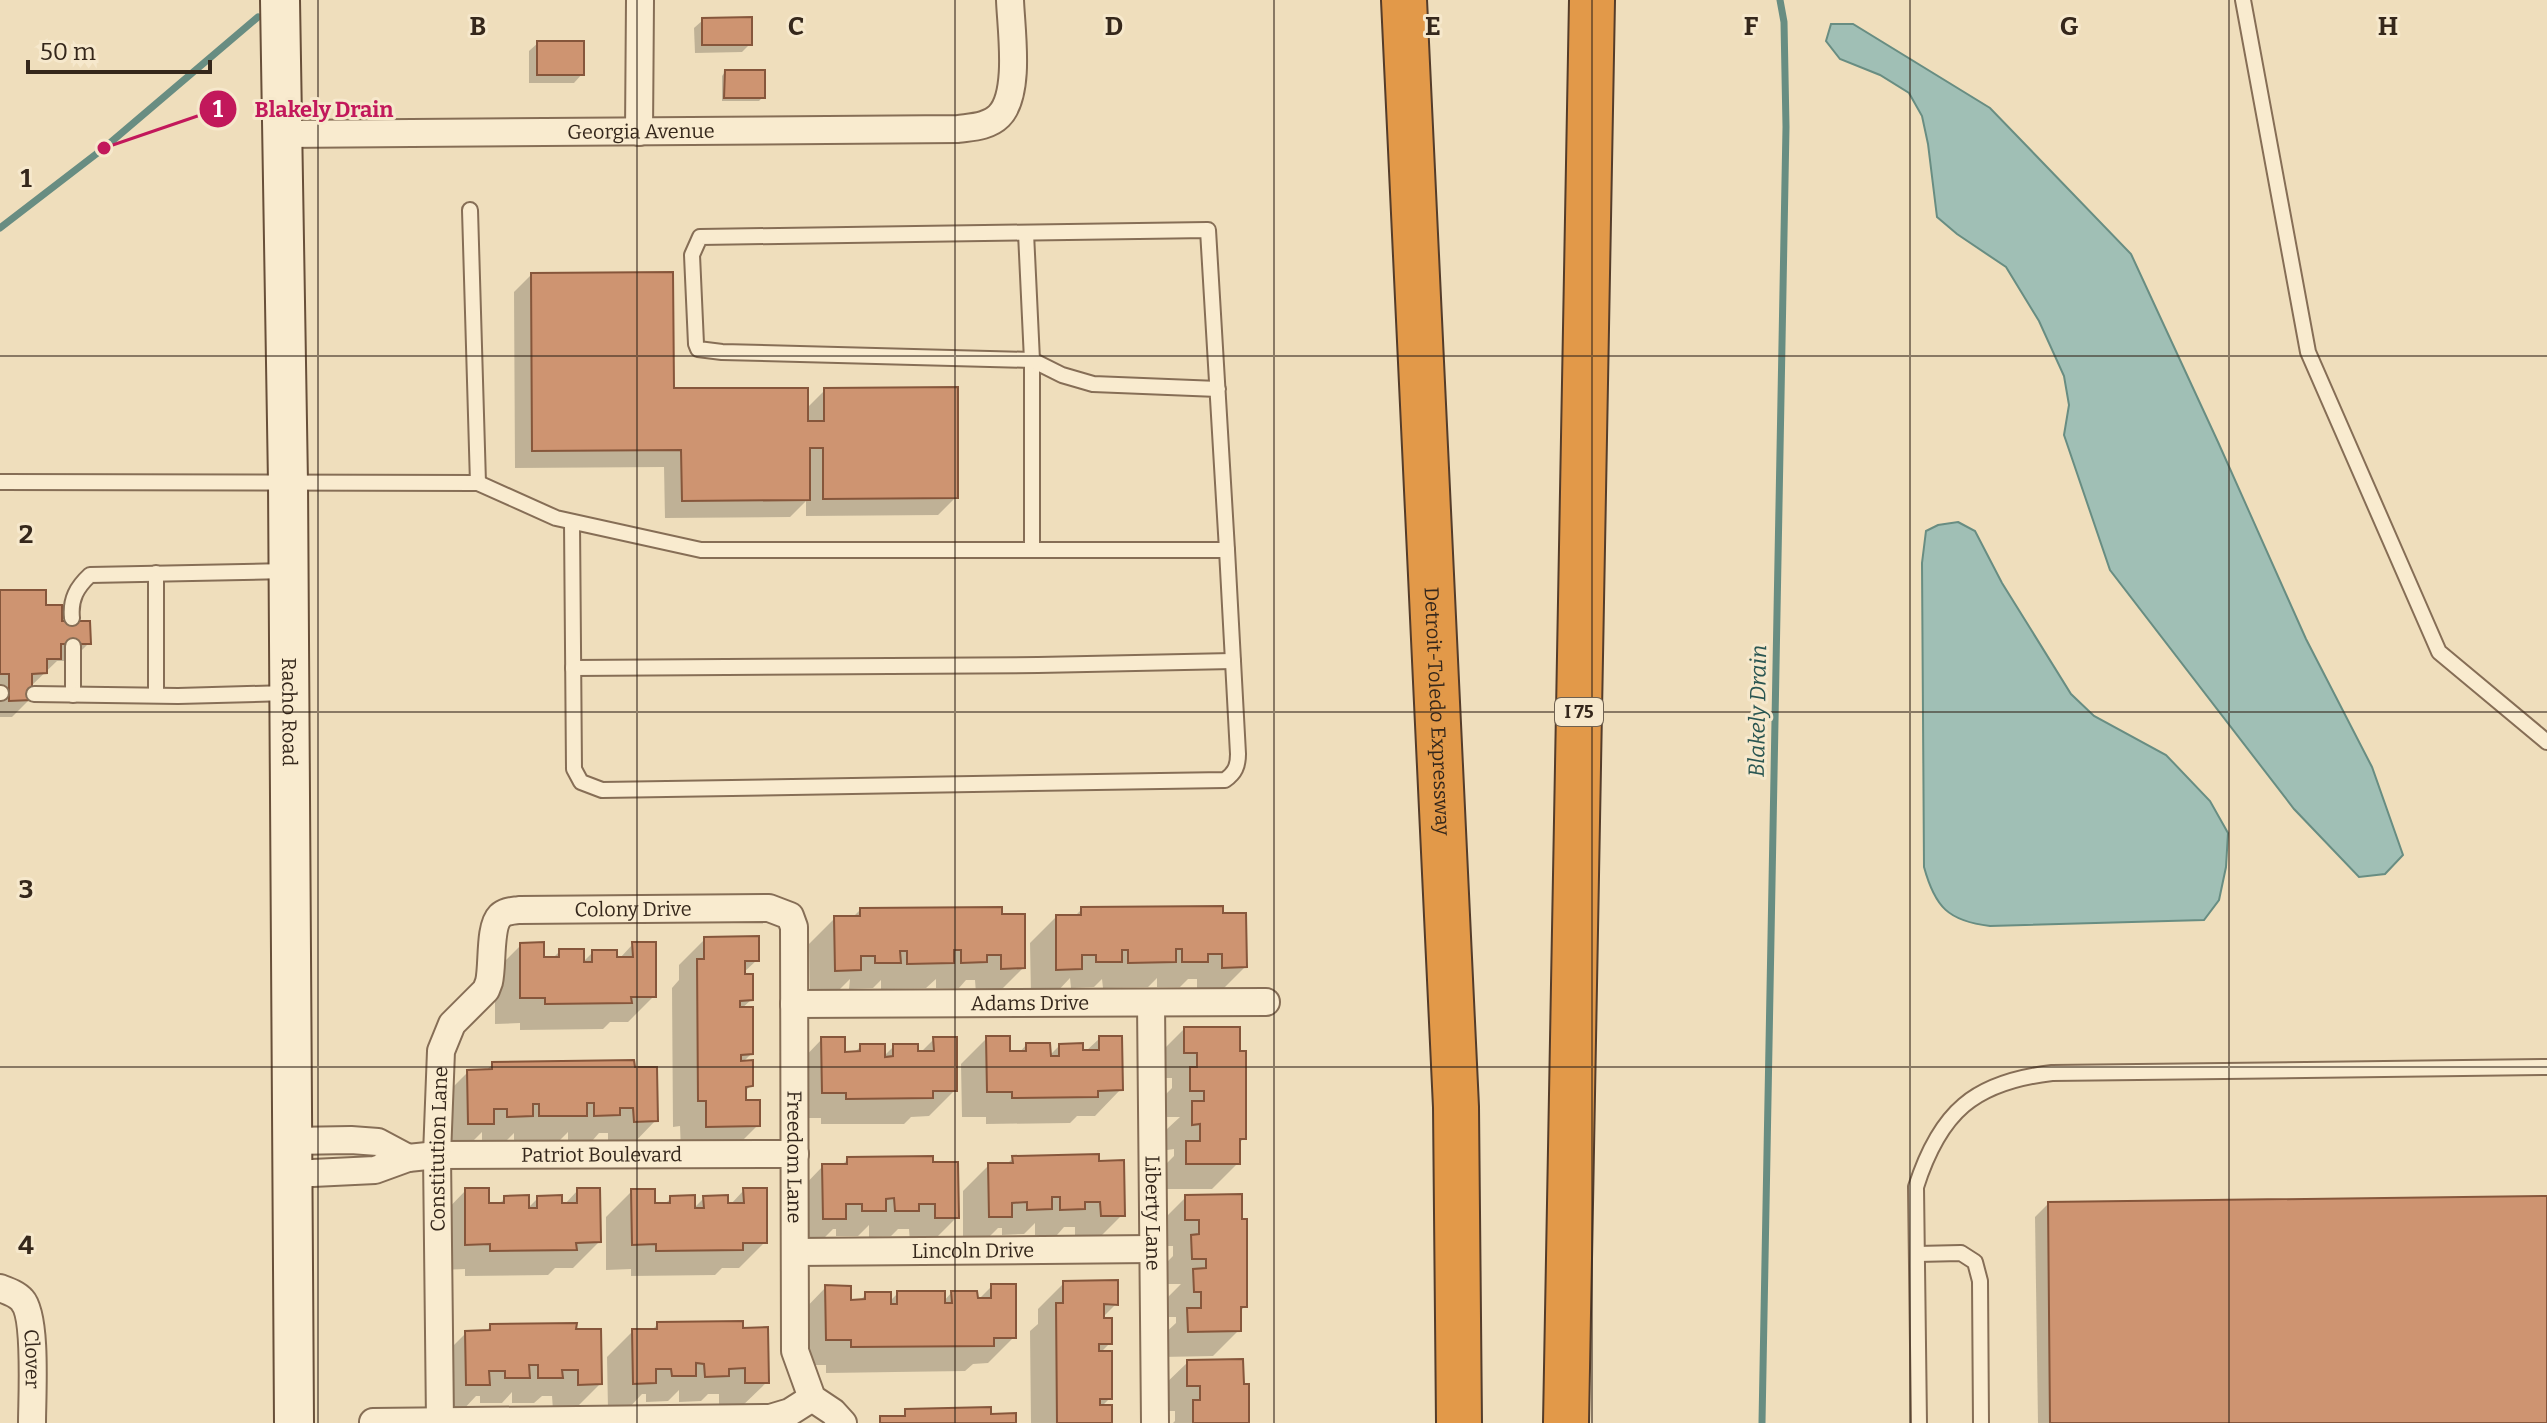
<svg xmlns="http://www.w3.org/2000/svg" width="2547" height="1423" font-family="Bitter,serif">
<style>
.water{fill:#a0bfb5;stroke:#688d82;stroke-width:2}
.shadow{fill:#0003}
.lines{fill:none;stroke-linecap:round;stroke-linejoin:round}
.stream{stroke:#688d82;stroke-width:7}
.building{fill:#ce9471;stroke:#86563b;stroke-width:2}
.lane-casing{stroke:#866e56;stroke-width:18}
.street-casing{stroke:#866e56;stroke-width:30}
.secondary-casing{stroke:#684f39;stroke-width:42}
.highway-casing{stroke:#543c2a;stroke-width:48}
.lane{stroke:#f9ebcf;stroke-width:14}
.street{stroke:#f9ebcf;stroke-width:26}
.secondary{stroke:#f9ebcf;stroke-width:38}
.highway{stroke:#e29949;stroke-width:44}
.grid{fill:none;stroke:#35271b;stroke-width:2;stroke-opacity:0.55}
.labels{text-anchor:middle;stroke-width:6;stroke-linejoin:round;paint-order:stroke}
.shield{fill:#f6e8cc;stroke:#6f6150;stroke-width:2}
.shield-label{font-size:18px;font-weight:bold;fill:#35271b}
.street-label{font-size:20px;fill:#35271b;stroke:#f6e8cc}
.water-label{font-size:22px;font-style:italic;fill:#295551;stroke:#f6e8cc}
.grid-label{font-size:26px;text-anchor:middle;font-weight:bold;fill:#35271b;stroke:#f6e8cc;stroke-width:6;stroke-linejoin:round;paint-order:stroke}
.leader{fill:none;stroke:#c2185b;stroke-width:3}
.callout-dot{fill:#c2185b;stroke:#f6e8cc;stroke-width:3}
.mark-label{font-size:24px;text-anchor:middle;font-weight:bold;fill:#fff}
.callout-label{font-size:22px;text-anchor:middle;font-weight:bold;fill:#c2185b;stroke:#f6e8cc;stroke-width:6;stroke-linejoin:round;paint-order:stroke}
</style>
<rect width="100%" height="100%" fill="#efdebc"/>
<!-- water -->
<g class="water">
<path d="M 1831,24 L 1853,24 L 1990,108 L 2131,254 L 2218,442 L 2306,639 L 2372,767 L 2403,855 L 2385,874 L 2359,877 L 2294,809 L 2110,570 L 2064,435 L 2069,405 L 2064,376 L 2039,321 L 2006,267 L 1957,234 L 1937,217 L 1928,144 L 1922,116 L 1909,93 L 1880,75 L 1840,59 L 1826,41 Z"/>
<path d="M 1958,522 L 1975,531 L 2002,583 L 2071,694 L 2094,716 L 2166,755 L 2210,801 L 2228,833 L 2226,867 L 2219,900 L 2204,920 L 1990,926 C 1948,921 1935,907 1924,867 L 1922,563 L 1926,531 L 1938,525 Z"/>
</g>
<!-- shadow -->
<g class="shadow">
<path d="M 703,20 L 750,44 L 742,52 L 695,53 L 694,28 Z"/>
<path d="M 538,43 L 582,74 L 574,83 L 529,83 L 529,51 Z"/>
<path d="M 725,72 L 763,97 L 759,101 L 722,101 L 722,76 Z"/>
<path d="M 531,275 L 672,390 L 806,409 L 825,390 L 956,497 L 938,515 L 806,516 L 806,501 L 790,517 L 665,518 L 664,467 L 515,468 L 514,292 Z"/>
<path d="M 0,592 L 44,607 L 60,623 L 89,643 L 71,661 L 57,661 L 30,687 L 30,699 L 12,717 L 0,717 Z"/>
<path d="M 1000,909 L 1023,968 L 997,994 L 976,994 L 975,980 L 966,980 L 959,988 L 936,988 L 936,979 L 926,988 L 881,989 L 881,980 L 873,988 L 849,989 L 850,979 L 833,996 L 810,996 L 809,944 L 835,918 L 852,918 L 860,910 Z"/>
<path d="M 1082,909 L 1221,915 L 1245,967 L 1219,993 L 1197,993 L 1197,979 L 1188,979 L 1180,987 L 1157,987 L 1157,978 L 1148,987 L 1103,988 L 1102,979 L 1094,987 L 1071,988 L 1070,978 L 1054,995 L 1031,995 L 1030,943 L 1056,917 L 1074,917 Z"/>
<path d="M 705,939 L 757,960 L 743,973 L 751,1000 L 741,1009 L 751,1054 L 742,1063 L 751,1085 L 744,1093 L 744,1102 L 758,1125 L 732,1151 L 681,1152 L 680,1126 L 673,1127 L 672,988 L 679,980 L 679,965 Z"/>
<path d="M 633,944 L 654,996 L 628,1022 L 610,1022 L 603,1029 L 520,1030 L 520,1023 L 495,1024 L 495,971 L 521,945 L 542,959 L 552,959 L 560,951 L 582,963 L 593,952 L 619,959 Z"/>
<path d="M 1184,1029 L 1244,1138 L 1238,1145 L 1238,1163 L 1212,1189 L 1161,1189 L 1161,1169 L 1174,1156 L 1174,1149 L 1167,1150 L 1167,1129 L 1180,1117 L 1165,1117 L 1165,1095 L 1172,1088 L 1172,1078 L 1158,1078 L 1158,1055 Z"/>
<path d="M 987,1038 L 1008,1053 L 1019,1053 L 1026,1045 L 1049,1056 L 1059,1046 L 1085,1052 L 1100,1038 L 1121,1089 L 1095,1116 L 1077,1116 L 1070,1123 L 986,1124 L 986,1117 L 962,1117 L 961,1064 Z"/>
<path d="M 822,1039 L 843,1054 L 854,1053 L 861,1046 L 883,1057 L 894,1046 L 920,1053 L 934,1039 L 955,1090 L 929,1116 L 911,1117 L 904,1124 L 821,1124 L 821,1118 L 796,1118 L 796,1066 Z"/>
<path d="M 633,1062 L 656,1120 L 630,1147 L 608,1147 L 608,1133 L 599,1133 L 592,1141 L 568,1141 L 568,1132 L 559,1141 L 514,1142 L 514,1133 L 505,1142 L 482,1142 L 482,1132 L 465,1149 L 442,1149 L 442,1098 L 468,1072 L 485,1071 L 493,1064 Z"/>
<path d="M 1097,1156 L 1122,1215 L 1096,1241 L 1075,1242 L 1075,1227 L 1064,1227 L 1057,1235 L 1035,1235 L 1035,1223 L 1024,1234 L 1002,1235 L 1002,1228 L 998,1228 L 984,1242 L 963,1243 L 963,1191 L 989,1165 L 1006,1165 L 1013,1158 Z"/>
<path d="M 931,1158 L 957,1217 L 931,1243 L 910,1243 L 909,1229 L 898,1229 L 891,1236 L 869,1237 L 869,1225 L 858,1236 L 836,1236 L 836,1229 L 833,1229 L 818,1244 L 798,1244 L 797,1193 L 823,1166 L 841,1166 L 848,1159 Z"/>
<path d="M 466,1190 L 487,1205 L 498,1205 L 505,1198 L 527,1209 L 538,1198 L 564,1205 L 578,1190 L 599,1242 L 573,1268 L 555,1268 L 548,1275 L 465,1276 L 465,1269 L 440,1270 L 440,1217 Z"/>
<path d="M 744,1190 L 765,1242 L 739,1268 L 722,1268 L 715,1275 L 631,1276 L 631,1269 L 606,1270 L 606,1217 L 632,1191 L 653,1205 L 664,1205 L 671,1198 L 693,1209 L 704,1198 L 730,1205 Z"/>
<path d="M 1240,1196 L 1245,1306 L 1239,1313 L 1239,1330 L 1213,1356 L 1162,1357 L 1162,1336 L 1176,1323 L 1176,1317 L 1168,1317 L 1168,1297 L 1181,1284 L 1166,1284 L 1166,1263 L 1173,1256 L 1173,1246 L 1160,1246 L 1160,1223 L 1186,1197 Z"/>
<path d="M 2547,1198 L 2547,1423 L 2038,1423 L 2035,1217 L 2048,1204 Z"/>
<path d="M 1064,1283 L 1116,1304 L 1100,1320 L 1110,1343 L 1100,1353 L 1110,1398 L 1101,1407 L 1110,1423 L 1031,1423 L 1030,1331 L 1038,1324 L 1038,1309 Z"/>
<path d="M 992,1286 L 1014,1337 L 988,1363 L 973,1364 L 965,1371 L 826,1373 L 826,1365 L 800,1365 L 800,1314 L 826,1287 L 849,1302 L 859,1302 L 866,1294 L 889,1302 L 898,1293 L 943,1302 L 952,1292 L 976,1302 Z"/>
<path d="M 658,1324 L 741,1330 L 767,1382 L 740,1408 L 719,1409 L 719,1394 L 708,1394 L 701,1401 L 679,1402 L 679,1390 L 668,1401 L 646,1402 L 646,1394 L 642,1394 L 628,1409 L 608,1409 L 607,1357 L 633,1331 L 651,1331 Z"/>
<path d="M 491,1326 L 574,1331 L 600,1384 L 574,1410 L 553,1410 L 552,1396 L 542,1396 L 534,1403 L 512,1403 L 512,1392 L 502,1403 L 480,1403 L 480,1396 L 476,1396 L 462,1411 L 441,1411 L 440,1359 L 466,1333 L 484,1333 Z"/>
<path d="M 1188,1362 L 1247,1423 L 1173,1423 L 1175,1421 L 1175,1411 L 1162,1411 L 1161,1388 Z"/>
</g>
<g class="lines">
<!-- stream -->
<g class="stream">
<path d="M 0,228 L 104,148 L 258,17"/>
<path d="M 1762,1423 L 1786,127 L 1784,22 L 1780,0"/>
</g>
</g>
<!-- building -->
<g class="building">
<path d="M 752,17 L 752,45 L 702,45 L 702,18 Z"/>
<rect x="537" y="41" width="47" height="34"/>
<path d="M 725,70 L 765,70 L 765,98 L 724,98 Z"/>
<path d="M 673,272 L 674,388 L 808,388 L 808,421 L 824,421 L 824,388 L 958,387 L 958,498 L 823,499 L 823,448 L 810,448 L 810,500 L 682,501 L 681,450 L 532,451 L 531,273 Z"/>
<path d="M 0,590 L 46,590 L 46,605 L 62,605 L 62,621 L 90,621 L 91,644 L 61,644 L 61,659 L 47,659 L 47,673 L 32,674 L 32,700 L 9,701 L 9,674 L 0,674 Z"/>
<path d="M 1223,906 L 1223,913 L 1246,913 L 1247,967 L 1222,968 L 1222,954 L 1208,954 L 1208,962 L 1182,962 L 1182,949 L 1176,949 L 1176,962 L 1128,963 L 1128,950 L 1122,950 L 1122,962 L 1096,962 L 1096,955 L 1082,955 L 1082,969 L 1056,970 L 1056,915 L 1081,915 L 1081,907 Z"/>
<path d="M 1002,907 L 1002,914 L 1025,914 L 1025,968 L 1001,969 L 1001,955 L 987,955 L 987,962 L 961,963 L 961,950 L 954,950 L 954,963 L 907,964 L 907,951 L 900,951 L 901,963 L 875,963 L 875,956 L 861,956 L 861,970 L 835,971 L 834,916 L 860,916 L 860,908 Z"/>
<path d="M 759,936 L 759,961 L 745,961 L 745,974 L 753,974 L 753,1000 L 740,1001 L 740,1007 L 753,1007 L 753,1054 L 741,1055 L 741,1061 L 753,1060 L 753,1086 L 746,1087 L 746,1100 L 760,1100 L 760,1126 L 706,1127 L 706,1101 L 698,1101 L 697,959 L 704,959 L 704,937 Z"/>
<path d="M 544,942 L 544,957 L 559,957 L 559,949 L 584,949 L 584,962 L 592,962 L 592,950 L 617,950 L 617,957 L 633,957 L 632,942 L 656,942 L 656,997 L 631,997 L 632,1003 L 545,1004 L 545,998 L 520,998 L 520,943 Z"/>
<path d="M 1184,1027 L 1240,1027 L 1240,1051 L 1246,1051 L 1246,1139 L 1240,1139 L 1240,1164 L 1186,1164 L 1186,1141 L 1200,1141 L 1200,1124 L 1192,1125 L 1192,1101 L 1204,1101 L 1204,1091 L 1190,1091 L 1190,1067 L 1197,1067 L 1197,1053 L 1184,1053 Z"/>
<path d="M 986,1036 L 1010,1036 L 1010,1051 L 1026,1051 L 1026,1043 L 1050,1043 L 1051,1056 L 1059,1056 L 1059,1044 L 1083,1043 L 1083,1050 L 1099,1050 L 1099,1036 L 1122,1036 L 1123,1090 L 1098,1091 L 1098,1097 L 1012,1098 L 1012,1092 L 987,1092 Z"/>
<path d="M 821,1037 L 845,1037 L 845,1052 L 860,1051 L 860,1044 L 885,1044 L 885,1057 L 893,1056 L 893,1044 L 918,1044 L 918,1051 L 934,1051 L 933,1037 L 957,1037 L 957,1091 L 933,1091 L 933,1098 L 846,1099 L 846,1093 L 822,1093 Z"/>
<path d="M 634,1060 L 635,1067 L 657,1067 L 658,1121 L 634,1122 L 633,1108 L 620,1108 L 620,1115 L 594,1116 L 594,1103 L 587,1103 L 587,1116 L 539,1116 L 539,1104 L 533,1104 L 533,1116 L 507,1117 L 507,1109 L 494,1109 L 494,1124 L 468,1124 L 467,1070 L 492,1069 L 492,1062 Z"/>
<path d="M 1099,1154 L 1099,1161 L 1124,1160 L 1125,1216 L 1101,1216 L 1100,1202 L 1085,1202 L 1085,1209 L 1060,1210 L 1060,1197 L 1052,1197 L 1052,1209 L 1027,1210 L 1027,1202 L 1012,1203 L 1012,1217 L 989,1217 L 988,1163 L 1013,1163 L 1012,1156 Z"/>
<path d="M 933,1156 L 933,1162 L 958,1162 L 959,1218 L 935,1218 L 935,1204 L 919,1204 L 919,1211 L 895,1211 L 894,1198 L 886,1199 L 886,1211 L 862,1211 L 862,1204 L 846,1204 L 846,1219 L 823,1219 L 822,1164 L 847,1164 L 847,1157 Z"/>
<path d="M 465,1188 L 489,1188 L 489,1203 L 504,1203 L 504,1196 L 529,1195 L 529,1208 L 537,1208 L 537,1196 L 562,1195 L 562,1203 L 577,1203 L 577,1188 L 600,1188 L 601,1242 L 576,1243 L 577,1250 L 490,1251 L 490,1244 L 465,1245 Z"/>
<path d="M 743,1188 L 767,1188 L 767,1243 L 743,1243 L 743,1250 L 656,1251 L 656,1244 L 632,1245 L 631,1189 L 655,1189 L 655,1203 L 670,1203 L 670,1196 L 695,1195 L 695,1208 L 704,1208 L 703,1196 L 728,1195 L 728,1203 L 744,1203 Z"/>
<path d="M 1242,1194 L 1242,1219 L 1247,1219 L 1247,1307 L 1241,1307 L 1241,1331 L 1188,1332 L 1187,1308 L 1201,1308 L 1201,1292 L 1194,1292 L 1193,1269 L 1206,1268 L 1206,1259 L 1192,1259 L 1191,1235 L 1199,1234 L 1199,1220 L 1185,1220 L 1185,1195 Z"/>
<path d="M 2547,1196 L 2547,1423 L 2050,1423 L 2048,1202 Z"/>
<path d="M 1118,1280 L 1118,1305 L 1104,1304 L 1104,1318 L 1112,1318 L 1112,1344 L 1099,1344 L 1099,1351 L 1112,1351 L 1112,1399 L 1100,1399 L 1100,1405 L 1112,1405 L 1112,1423 L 1057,1423 L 1056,1303 L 1063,1303 L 1063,1281 Z"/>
<path d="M 991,1284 L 1016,1284 L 1016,1338 L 994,1338 L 994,1346 L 851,1347 L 851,1340 L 826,1340 L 825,1285 L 851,1286 L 851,1300 L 865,1299 L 865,1292 L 891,1292 L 891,1304 L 897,1304 L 897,1291 L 945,1291 L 945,1303 L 952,1303 L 951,1291 L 977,1291 L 978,1298 L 991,1298 Z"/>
<path d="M 743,1321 L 743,1328 L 768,1327 L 769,1383 L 745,1383 L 745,1368 L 729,1369 L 729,1376 L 705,1377 L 704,1364 L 696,1363 L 696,1376 L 672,1376 L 671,1369 L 656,1369 L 656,1383 L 633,1384 L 632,1329 L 657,1329 L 657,1322 Z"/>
<path d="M 577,1323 L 576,1329 L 601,1329 L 602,1384 L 578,1385 L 578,1370 L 562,1370 L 563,1378 L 538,1378 L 538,1365 L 529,1365 L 530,1378 L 505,1378 L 505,1371 L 489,1371 L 490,1385 L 466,1385 L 465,1331 L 490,1330 L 490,1324 Z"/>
<path d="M 1243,1359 L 1244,1384 L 1249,1384 L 1249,1423 L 1193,1423 L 1193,1400 L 1200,1400 L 1200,1386 L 1187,1386 L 1187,1360 Z"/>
<path d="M 991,1407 L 991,1414 L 1016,1413 L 1016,1423 L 880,1423 L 880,1416 L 905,1416 L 905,1409 Z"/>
</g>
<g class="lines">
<defs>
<g id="lane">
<path d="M 2243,0 L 2308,352 L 2439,652 L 2547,742"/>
<path d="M 1026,233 L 1032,360 L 1032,550"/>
<path d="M 0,482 L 478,483 L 470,210"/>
<path d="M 478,483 L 556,518 L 701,550 L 1227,550 L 1208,230 L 700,237 L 692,255 L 696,344 L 698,349 L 722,352 L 1032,360 L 1062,375 L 1093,384 L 1218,389"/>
<path d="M 572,522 L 574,769 L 581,782 L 602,790 L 1225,780 C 1235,773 1238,766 1238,754 L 1227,550"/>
<path d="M 156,573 L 156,695"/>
<path d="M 72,618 C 70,599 77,587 90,575 L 287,571"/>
<path d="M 73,646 L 73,695"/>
<path d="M 573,668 L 1038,665 L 1233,661"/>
<path d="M 0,693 L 1,693"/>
<path d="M 34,694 L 178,696 L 288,693"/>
<path d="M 1917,1254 L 1961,1253 L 1975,1262 L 1980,1281 L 1981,1423"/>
<path d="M 1919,1423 L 1916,1187 C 1940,1112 1974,1082 2052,1073 L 2547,1067"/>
</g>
<g id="street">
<path d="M 639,132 L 640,0"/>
<path id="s1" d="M 281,134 L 958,129 C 971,127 988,127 999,116 C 1021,94 1011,29 1010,0"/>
<path id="s2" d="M 1151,1003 L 1155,1423"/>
<path id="s3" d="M 794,1004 L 1266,1002"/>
<path d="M 291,1141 L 351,1140 L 378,1142 L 408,1158"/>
<path id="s4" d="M 292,1174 L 375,1170 L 408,1158 L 437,1155 L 795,1154"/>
<path id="s5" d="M 795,1252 L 1152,1249"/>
<path id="s6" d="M 0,1288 C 8,1291 17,1294 22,1300 C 37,1316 32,1398 32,1423"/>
<path id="s7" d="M 440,1421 L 437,1155 L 441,1051 L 452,1024 L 486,990 L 489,982 C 493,966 489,927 500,916 C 505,911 512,911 519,910 L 769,908 L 790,916 L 794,927 L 795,1351 L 812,1398 L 833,1412 L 843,1423"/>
<path d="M 373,1422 L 770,1418 L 790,1412 L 812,1398"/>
</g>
<g id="secondary">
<path id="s8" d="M 280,0 L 288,483 L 294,1423"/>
</g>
<g id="highway">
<path id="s9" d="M 1404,0 L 1456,1107 L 1459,1423"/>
<path d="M 1566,1423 L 1592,0"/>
</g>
</defs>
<!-- lane casing -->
<use href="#lane" class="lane-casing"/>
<!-- street casing -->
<use href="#street" class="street-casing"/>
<!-- secondary casing -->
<use href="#secondary" class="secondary-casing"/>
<!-- highway casing -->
<use href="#highway" class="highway-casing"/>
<!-- lane -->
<use href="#lane" class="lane"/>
<!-- street -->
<use href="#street" class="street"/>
<!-- secondary -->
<use href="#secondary" class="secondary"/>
<!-- highway -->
<use href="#highway" class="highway"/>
</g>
<!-- grid -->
<path class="grid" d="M 318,0 L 318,1423M 637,0 L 637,1423M 955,0 L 955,1423M 1274,0 L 1274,1423M 1592,0 L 1592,1423M 1910,0 L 1910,1423M 2229,0 L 2229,1423M 0,356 L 2547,356M 0,712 L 2547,712M 0,1067 L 2547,1067"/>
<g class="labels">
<!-- shield labels -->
<rect class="shield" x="1555" y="698" width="48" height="28" rx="6"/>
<g class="shield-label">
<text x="1579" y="718">I 75</text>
</g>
<!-- street labels -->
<g class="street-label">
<text dy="7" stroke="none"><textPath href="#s1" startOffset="360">Georgia Avenue</textPath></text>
<text dy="7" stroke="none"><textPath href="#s8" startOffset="712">Racho Road</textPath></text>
<text dy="7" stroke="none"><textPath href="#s9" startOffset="712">Detroit-Toledo Expressway</textPath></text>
<text dy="7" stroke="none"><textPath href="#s7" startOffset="658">Colony Drive</textPath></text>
<text dy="7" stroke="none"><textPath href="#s3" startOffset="236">Adams Drive</textPath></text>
<text dy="7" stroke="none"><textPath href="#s7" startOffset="272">Constitution Lane</textPath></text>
<text dy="7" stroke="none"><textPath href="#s4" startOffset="312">Patriot Boulevard</textPath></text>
<text dy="7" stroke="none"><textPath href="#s7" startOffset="1058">Freedom Lane</textPath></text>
<text dy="7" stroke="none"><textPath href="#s2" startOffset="210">Liberty Lane</textPath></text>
<text dy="7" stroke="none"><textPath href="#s5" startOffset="178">Lincoln Drive</textPath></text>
<text dy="7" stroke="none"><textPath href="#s6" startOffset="86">Clover</textPath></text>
</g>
<!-- water labels -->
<g class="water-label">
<text transform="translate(1757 711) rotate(-89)" y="8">Blakely Drain</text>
</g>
</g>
<g class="grid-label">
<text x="478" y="35">B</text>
<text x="796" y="35">C</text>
<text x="1114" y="35">D</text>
<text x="1433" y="35">E</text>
<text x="1751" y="35">F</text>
<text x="2069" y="35">G</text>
<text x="2388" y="35">H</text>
<text x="26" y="187">1</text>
<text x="26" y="543">2</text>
<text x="26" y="898">3</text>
<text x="26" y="1254">4</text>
</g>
<!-- callouts -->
<path class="leader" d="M104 148L218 109"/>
<g class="callout-dot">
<circle cx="104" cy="148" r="8"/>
<circle cx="218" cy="109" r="20"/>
</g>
<g class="mark-label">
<text x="218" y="117">1</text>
</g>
<g class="callout-label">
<text x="324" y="117">Blakely Drain</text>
</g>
<!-- scale -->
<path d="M28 60v12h182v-12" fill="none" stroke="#35271b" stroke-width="4"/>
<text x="40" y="60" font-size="24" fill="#35271b" stroke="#f6e8cc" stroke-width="6" paint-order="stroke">50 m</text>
</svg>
